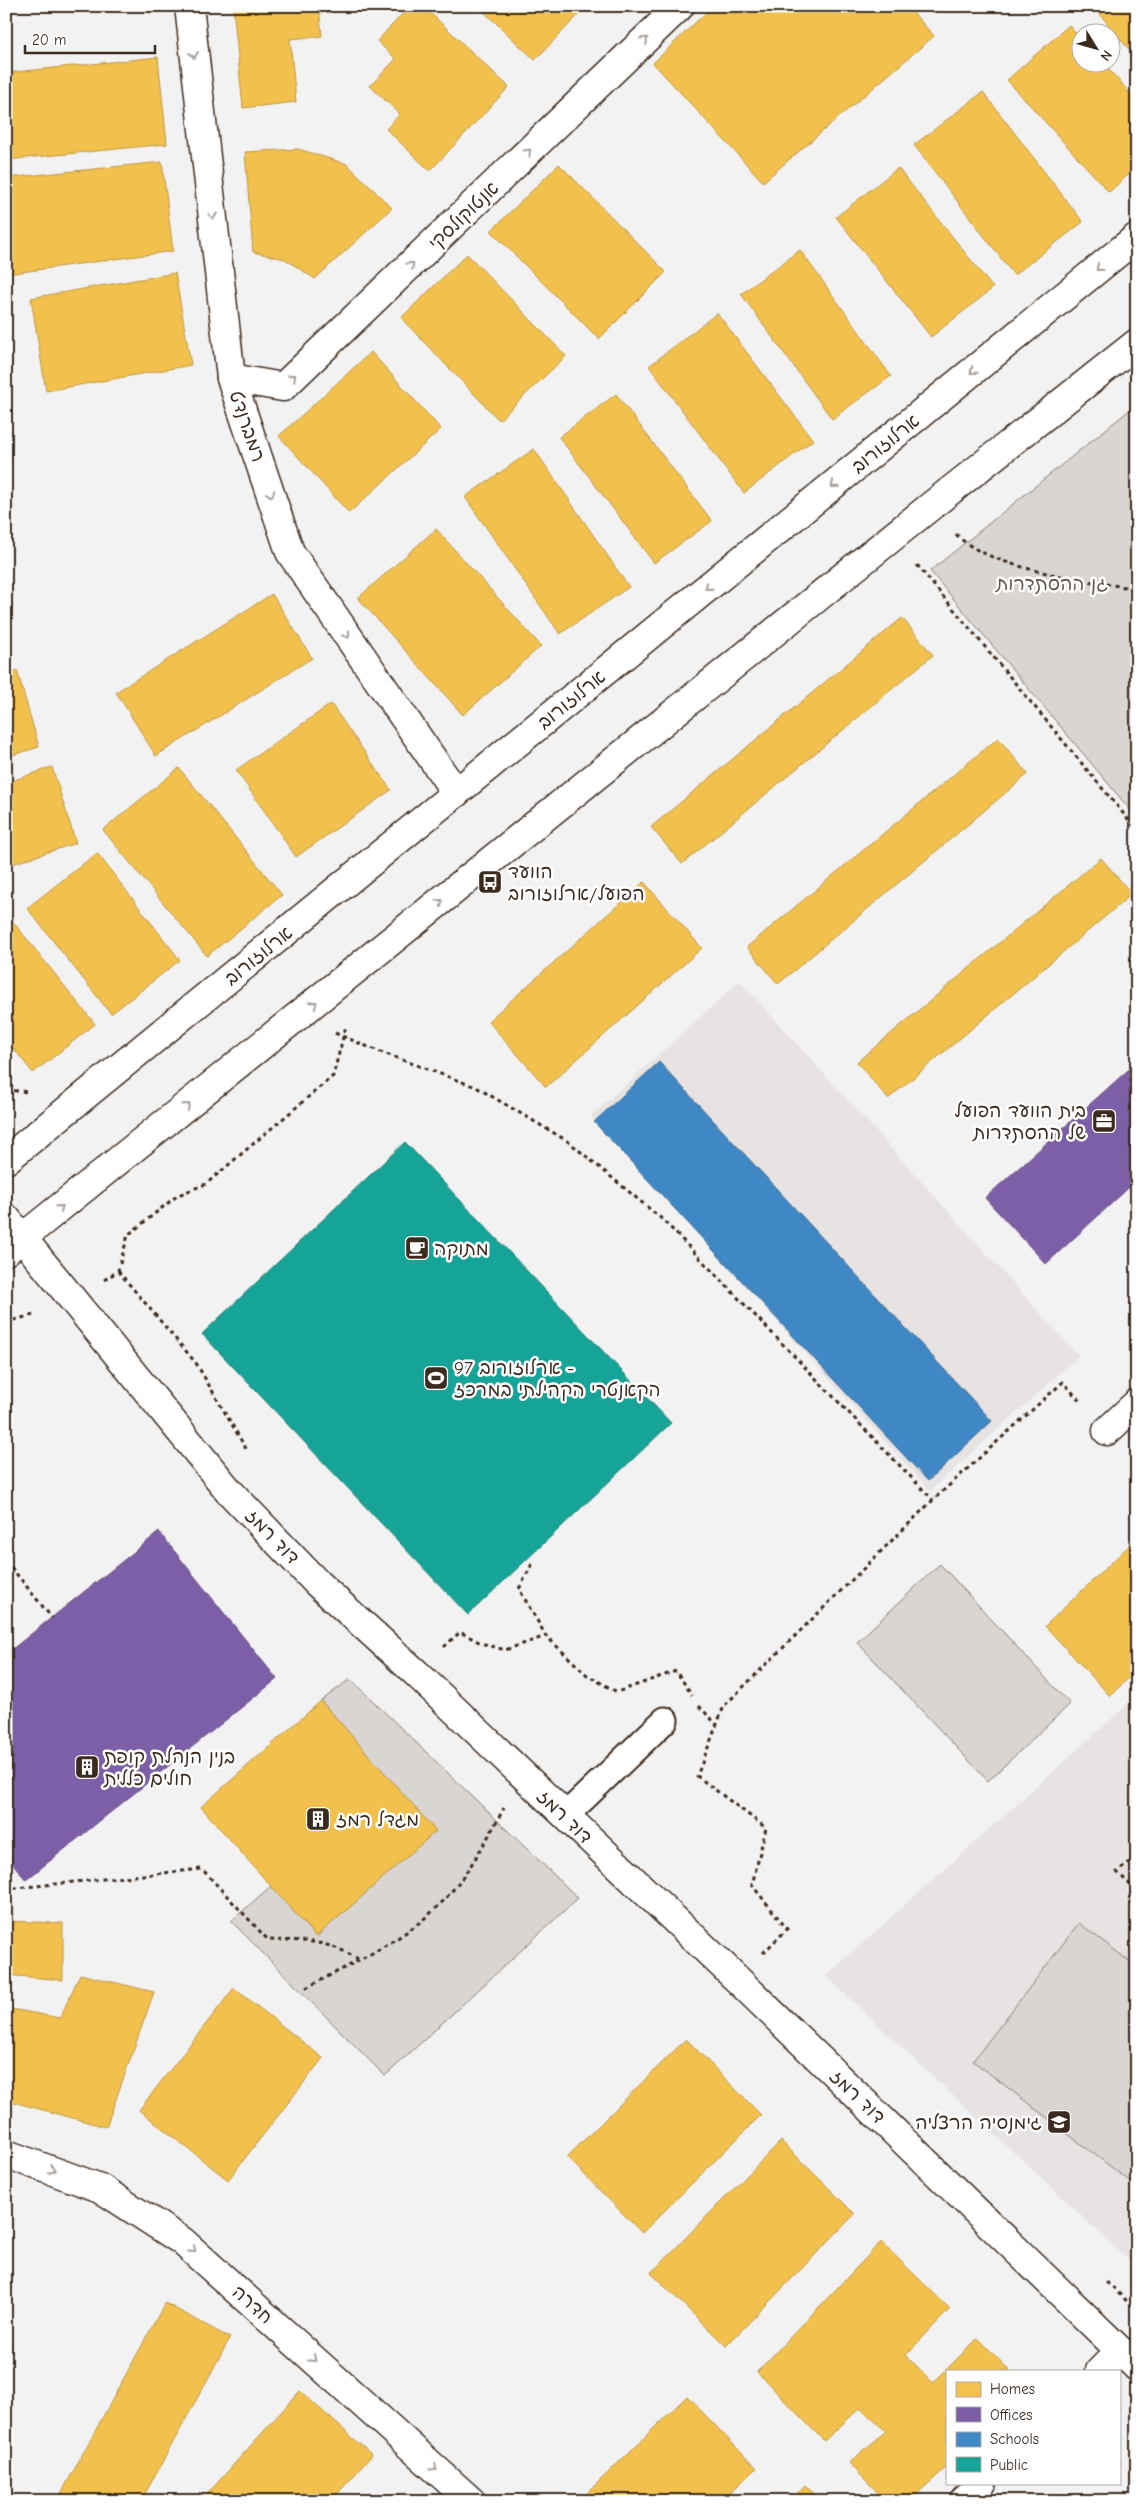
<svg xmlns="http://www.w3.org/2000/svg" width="1143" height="2507" font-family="'Comic Neue','Playpen Sans Hebrew',sans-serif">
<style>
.built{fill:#e6e3e2}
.green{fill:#d8d5d2;stroke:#8a8078}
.homes{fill:#f2c14e;stroke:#bb9440}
.offices{fill:#7b5ea7;stroke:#684e7e}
.schools{fill:#3f88c5;stroke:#3e6c93}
.public{fill:#17a398;stroke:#227f73}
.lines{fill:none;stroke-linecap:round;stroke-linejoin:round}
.service-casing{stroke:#3b2a1e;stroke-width:29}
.minor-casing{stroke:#3b2a1e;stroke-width:31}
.tertiary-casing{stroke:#3b2a1e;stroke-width:31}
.path{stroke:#3b2a1e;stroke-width:3;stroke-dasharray:4 4;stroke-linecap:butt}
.service{stroke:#fff;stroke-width:25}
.minor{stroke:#fff;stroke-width:28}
.tertiary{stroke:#fff;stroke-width:28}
.oneway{stroke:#a79f9a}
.labels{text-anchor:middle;stroke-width:5;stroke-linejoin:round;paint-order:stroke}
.street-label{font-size:19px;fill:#3b2a1e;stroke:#fff}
.park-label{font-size:19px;fill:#62554b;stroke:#fff}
.poi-label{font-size:19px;fill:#3b2a1e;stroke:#fff;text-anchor:start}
</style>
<rect width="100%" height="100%" fill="#f3f2f2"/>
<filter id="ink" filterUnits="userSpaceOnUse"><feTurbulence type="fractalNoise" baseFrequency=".02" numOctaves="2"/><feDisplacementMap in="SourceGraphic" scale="10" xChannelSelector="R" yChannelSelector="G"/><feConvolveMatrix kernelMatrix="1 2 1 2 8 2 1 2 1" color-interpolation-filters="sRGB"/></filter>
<g filter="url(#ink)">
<!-- built -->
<g class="built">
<path d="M 740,981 L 1079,1356 L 930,1491 L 591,1116 Z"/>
<path d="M 1137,1696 L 1137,2268 L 826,1976 Z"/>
</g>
<!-- green -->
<g class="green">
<path d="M 1137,404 L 1137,818 L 930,571 Z"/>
<path d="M 940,1564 L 1070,1704 L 988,1781 L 857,1642 Z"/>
<path d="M 350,1679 L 578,1898 L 385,2076 L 231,1921 L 271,1886 L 316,1937 L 435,1831 L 321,1701 Z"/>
<path d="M 1079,1923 L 1137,1967 L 1137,2187 L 973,2061 Z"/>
</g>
<!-- homes -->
<g class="homes">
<path d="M 233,6 L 319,6 L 322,36 L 290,39 L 296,102 L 243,108 Z"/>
<path d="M 410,6 L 423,6 L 509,87 L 430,171 L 386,129 L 400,114 L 370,86 L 396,59 L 377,41 Z"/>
<path d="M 478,6 L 587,6 L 535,60 Z"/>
<path d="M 713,6 L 907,6 L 934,36 L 763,182 L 653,63 Z"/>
<path d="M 1093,6 L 1137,6 L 1137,59 Z"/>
<path d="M 1069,25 L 1080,39 L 1080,62 L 1102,62 L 1137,101 L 1137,167 L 1109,192 L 1007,80 Z"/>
<path d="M 158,57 L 167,144 L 6,160 L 6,73 Z"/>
<path d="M 983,92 L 1083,222 L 1014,275 L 914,145 Z"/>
<path d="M 298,149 L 347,164 L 392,208 L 315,279 L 285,259 L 253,252 L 245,152 Z"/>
<path d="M 162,162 L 173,251 L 7,274 L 6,178 Z"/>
<path d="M 559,164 L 666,272 L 599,339 L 491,231 Z"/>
<path d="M 898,168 L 993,288 L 931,337 L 836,217 Z"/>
<path d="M 800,250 L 891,376 L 832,419 L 741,294 Z"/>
<path d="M 467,254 L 566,356 L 499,420 L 401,318 Z"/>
<path d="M 175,273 L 191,365 L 46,391 L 31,298 Z"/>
<path d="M 717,313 L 813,440 L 744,493 L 649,366 Z"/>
<path d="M 371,352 L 441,429 L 349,513 L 279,436 Z"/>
<path d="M 616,394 L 712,521 L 654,563 L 559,437 Z"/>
<path d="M 534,449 L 629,587 L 560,634 L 465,497 Z"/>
<path d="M 436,529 L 541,646 L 463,715 L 358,598 Z"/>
<path d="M 272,594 L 312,658 L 156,756 L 116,692 Z"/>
<path d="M 902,618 L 933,655 L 682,864 L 651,827 Z"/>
<path d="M 17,670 L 39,747 L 6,757 L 6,673 Z"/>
<path d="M 331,704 L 391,790 L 296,857 L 236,770 Z"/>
<path d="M 998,738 L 1028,774 L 778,984 L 747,947 Z"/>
<path d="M 52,767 L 76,843 L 6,866 L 6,783 Z"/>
<path d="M 179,768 L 282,895 L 207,956 L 103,830 Z"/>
<path d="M 97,853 L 180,960 L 111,1014 L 27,908 Z"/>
<path d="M 1101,858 L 1132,894 L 888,1099 L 857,1062 Z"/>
<path d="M 644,882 L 702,948 L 546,1087 L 488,1021 Z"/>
<path d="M 6,913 L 95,1024 L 33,1073 L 6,1039 Z"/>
<path d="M 1137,1538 L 1137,1670 L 1110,1696 L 1045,1626 Z"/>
<path d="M 321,1701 L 436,1831 L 316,1937 L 201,1807 Z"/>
<path d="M 6,1921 L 63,1923 L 63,1980 L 6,1975 Z"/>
<path d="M 80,1974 L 154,1992 L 106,2127 L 6,2100 L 6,2008 L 60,2018 Z"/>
<path d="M 234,1988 L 323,2058 L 228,2180 L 139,2110 Z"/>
<path d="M 686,2039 L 761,2115 L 642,2233 L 567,2157 Z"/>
<path d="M 781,2141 L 855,2214 L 726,2346 L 651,2273 Z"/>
<path d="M 881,2242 L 950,2309 L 906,2355 L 933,2383 L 978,2338 L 1010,2371 L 947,2371 L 947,2467 L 909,2501 L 886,2501 L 849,2463 L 886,2431 L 860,2408 L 824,2441 L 757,2372 Z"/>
<path d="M 165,2303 L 230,2338 L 141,2501 L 57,2501 Z"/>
<path d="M 300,2391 L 372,2455 L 331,2501 L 201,2501 Z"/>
<path d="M 687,2396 L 756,2468 L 722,2501 L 579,2501 Z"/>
<path d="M 805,2485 L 821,2501 L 789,2501 Z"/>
</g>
<!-- offices -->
<g class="offices">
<path d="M 1137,1062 L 1137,1180 L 1046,1264 L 985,1198 Z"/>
<path d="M 159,1532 L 277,1679 L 26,1880 L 6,1855 L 6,1654 Z"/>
</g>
<!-- schools -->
<g class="schools">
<path d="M 659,1062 L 992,1421 L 928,1481 L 594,1122 Z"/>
<path d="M 1137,1889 L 1137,1904 L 1129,1895 Z"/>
</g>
<!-- public -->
<path class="public" d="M 405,1142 L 671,1423 L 468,1615 L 202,1334 Z"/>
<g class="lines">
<defs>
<path id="service" d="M 565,1816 L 665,1720"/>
<g id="minor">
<path d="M 189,6 L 231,378 L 290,552 L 456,793"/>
<path d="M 231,378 L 283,387 L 680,6"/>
<path d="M 1107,1431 L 1137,1403"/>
<path d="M 6,2154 L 100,2188 L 182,2241 L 471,2501"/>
<path d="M 1100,2371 L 1120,2351"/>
<path d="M 964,2501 L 982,2483"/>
</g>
<g id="tertiary">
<path d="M 6,1160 L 1137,237"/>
<path d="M 6,1218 L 229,1491 L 317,1583 L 416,1673 L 737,1979 L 1137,2367"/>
<path d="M 6,1251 L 931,506 L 1137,343"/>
</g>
</defs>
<!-- service casing -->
<use href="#service" class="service-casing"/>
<!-- minor casing -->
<use href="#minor" class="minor-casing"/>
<!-- tertiary casing -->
<use href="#tertiary" class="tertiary-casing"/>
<!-- path -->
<g class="path">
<path d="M 956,534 C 987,569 1090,581 1137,589"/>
<path d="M 917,565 L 1137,830"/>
<path d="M 335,1033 L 378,1051 L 476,1087 L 569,1142 L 663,1220 L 933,1500"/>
<path d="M 6,1090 L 30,1092"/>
<path d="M 118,1271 L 196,1363 L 248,1452"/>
<path d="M 104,1280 L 118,1271 L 128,1235 L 178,1195 L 206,1184 L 333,1076 L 346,1026"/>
<path d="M 6,1322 L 37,1314"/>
<path d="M 6,1561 L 52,1618"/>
<path d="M 532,1564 L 519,1589 L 546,1636 L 587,1675 L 617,1692 L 676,1671 L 692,1695"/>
<path d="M 444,1647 L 460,1632 L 481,1643 L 505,1650 L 546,1636"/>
<path d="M 699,1706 L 716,1724"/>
<path d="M 1137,1857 L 1117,1872 L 1137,1891"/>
<path d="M 6,1889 L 202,1869 L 268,1940 C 305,1941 325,1939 358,1959"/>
<path d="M 763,1953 L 787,1929 L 752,1885 L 766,1828 L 697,1776 L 724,1706 L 933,1500 L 1063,1382 L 1082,1403"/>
<path d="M 306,1988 C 352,1963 407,1940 444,1900 C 469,1873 486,1841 504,1808"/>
<path d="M 1106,2282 L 1137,2310"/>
</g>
<!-- service -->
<use href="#service" class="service"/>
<!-- minor -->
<use href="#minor" class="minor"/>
<!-- tertiary -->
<use href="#tertiary" class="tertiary"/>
</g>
<!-- one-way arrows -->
<defs><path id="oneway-chevron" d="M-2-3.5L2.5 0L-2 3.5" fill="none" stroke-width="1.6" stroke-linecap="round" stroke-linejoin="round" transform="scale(1.25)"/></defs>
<g class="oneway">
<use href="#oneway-chevron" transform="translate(645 40) rotate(-44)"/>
<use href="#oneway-chevron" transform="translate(194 55) rotate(83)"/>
<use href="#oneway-chevron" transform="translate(528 152) rotate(-44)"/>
<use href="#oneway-chevron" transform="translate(213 216) rotate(83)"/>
<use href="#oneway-chevron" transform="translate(411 265) rotate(-44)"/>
<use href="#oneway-chevron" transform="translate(1099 268) rotate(141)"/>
<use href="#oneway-chevron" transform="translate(973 371) rotate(141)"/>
<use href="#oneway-chevron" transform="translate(293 377) rotate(-44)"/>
<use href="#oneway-chevron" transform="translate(834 485) rotate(141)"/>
<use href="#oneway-chevron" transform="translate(271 494) rotate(71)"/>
<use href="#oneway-chevron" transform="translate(708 587) rotate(141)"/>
<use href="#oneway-chevron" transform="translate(347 635) rotate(56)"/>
<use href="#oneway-chevron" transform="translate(440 902) rotate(-39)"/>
<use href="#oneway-chevron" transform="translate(314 1004) rotate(-39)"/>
<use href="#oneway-chevron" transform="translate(187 1106) rotate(-39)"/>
<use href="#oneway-chevron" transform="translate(60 1208) rotate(-39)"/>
<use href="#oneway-chevron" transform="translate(52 2170) rotate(20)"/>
<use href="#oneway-chevron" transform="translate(193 2250) rotate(42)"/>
<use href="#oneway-chevron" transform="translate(313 2359) rotate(42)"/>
<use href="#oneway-chevron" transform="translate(434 2468) rotate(42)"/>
</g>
</g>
<!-- icons -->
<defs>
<symbol id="bus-square" viewBox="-11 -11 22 22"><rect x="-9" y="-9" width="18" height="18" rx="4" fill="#3b2a1e" stroke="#fff"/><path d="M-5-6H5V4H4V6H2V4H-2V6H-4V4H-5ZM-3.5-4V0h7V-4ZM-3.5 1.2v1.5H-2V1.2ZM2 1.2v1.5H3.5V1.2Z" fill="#fff"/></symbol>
<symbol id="office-square" viewBox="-11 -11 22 22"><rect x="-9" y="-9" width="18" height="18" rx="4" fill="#3b2a1e" stroke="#fff"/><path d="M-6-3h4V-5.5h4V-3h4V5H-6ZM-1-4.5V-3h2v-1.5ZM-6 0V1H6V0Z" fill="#fff"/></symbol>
<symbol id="cafe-square" viewBox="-11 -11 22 22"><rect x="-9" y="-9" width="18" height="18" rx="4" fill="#3b2a1e" stroke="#fff"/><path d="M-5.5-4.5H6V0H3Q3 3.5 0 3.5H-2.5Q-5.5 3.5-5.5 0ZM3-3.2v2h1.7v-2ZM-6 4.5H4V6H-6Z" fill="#fff"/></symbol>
<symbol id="stadium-square" viewBox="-11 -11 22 22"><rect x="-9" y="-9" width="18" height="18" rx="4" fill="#3b2a1e" stroke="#fff"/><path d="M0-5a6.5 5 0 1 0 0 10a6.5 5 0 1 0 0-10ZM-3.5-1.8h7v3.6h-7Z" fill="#fff"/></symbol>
<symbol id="building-square" viewBox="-11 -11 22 22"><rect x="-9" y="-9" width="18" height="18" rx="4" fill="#3b2a1e" stroke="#fff"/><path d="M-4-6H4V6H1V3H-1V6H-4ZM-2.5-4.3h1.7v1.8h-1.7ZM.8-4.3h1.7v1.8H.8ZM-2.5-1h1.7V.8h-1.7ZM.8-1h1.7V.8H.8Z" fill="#fff"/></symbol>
<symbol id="school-square" viewBox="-11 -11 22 22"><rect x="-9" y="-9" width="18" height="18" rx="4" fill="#3b2a1e" stroke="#fff"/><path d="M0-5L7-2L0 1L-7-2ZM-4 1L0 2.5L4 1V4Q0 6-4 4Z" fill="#fff"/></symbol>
</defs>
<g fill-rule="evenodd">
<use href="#bus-square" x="476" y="868" width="28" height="28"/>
<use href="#office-square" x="1090" y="1107" width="28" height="28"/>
<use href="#cafe-square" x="403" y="1234" width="28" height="28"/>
<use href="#stadium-square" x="422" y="1364" width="28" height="28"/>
<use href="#building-square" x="73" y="1753" width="28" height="28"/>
<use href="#building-square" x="304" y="1805" width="28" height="28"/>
<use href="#school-square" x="1045" y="2108" width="28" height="28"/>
</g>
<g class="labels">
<!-- street labels -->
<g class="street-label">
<text transform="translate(463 215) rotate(-44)" y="7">אנטוקולסקי</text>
<text transform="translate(248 426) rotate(71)" y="7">רמברנדט</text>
<text transform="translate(885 443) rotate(-39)" y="7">ארלוזורוב</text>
<text transform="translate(571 699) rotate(-39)" y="7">ארלוזורוב</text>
<text transform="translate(258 955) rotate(-39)" y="7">ארלוזורוב</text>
<text transform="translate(273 1536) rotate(46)" y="7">דוד רמז</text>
<text transform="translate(565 1816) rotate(44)" y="7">דוד רמז</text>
<text transform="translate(858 2096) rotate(44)" y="7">דוד רמז</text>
<text transform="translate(253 2304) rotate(42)" y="7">חדרה</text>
</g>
<!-- park labels -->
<g class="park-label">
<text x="1052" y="590">גן ההסתדרות</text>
</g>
<!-- poi labels -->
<g class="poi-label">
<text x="508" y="878">הוועד<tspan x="508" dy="22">הפועל/ארלוזורוב</tspan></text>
<text x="1086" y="1117" text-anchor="end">בית הוועד הפועל<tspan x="1086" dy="22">של ההסתדרות</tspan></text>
<text x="434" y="1255">מתוקה</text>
<text x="454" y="1374">ארלוזורוב 97 -<tspan x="454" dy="22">הקאנטרי הקהילתי במרכז</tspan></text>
<text x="104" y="1763">בנין הנהלת קופת<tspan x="104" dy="22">חולים כללית</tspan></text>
<text x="336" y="1826">מגדל רמז</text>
<text x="1042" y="2129" text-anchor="end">גימנסיה הרצליה</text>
</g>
</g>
<!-- margin -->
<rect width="1143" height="2507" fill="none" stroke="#fff" stroke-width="25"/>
<rect x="12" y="12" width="1118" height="2482" fill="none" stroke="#3b2a1e" stroke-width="2" filter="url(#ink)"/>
<!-- legend -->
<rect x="946" y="2370" width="175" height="115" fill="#ffffff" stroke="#b1aaa5"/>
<rect x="956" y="2382" width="25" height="15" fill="#f2c14e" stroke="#b1aaa5"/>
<text x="990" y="2394" font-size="15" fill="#3b2a1e">Homes</text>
<rect x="956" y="2407" width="25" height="15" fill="#7b5ea7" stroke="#b1aaa5"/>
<text x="990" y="2420" font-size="15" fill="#3b2a1e">Offices</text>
<rect x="956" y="2432" width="25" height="15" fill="#3f88c5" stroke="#b1aaa5"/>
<text x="990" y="2444" font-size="15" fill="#3b2a1e">Schools</text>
<rect x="956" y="2457" width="25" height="15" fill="#17a398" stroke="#b1aaa5"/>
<text x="990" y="2470" font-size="15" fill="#3b2a1e">Public</text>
<!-- north arrow -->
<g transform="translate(1096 48) rotate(127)"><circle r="24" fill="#ffffff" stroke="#b1aaa5"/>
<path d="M0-4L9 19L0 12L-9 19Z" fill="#3b2a1e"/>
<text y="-8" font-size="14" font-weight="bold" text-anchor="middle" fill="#3b2a1e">N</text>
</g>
<!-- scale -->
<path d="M25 45v8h130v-8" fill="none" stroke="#3b2a1e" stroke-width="2.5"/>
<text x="32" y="45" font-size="15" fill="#3b2a1e" stroke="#ffffff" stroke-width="4" paint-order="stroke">20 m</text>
</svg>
